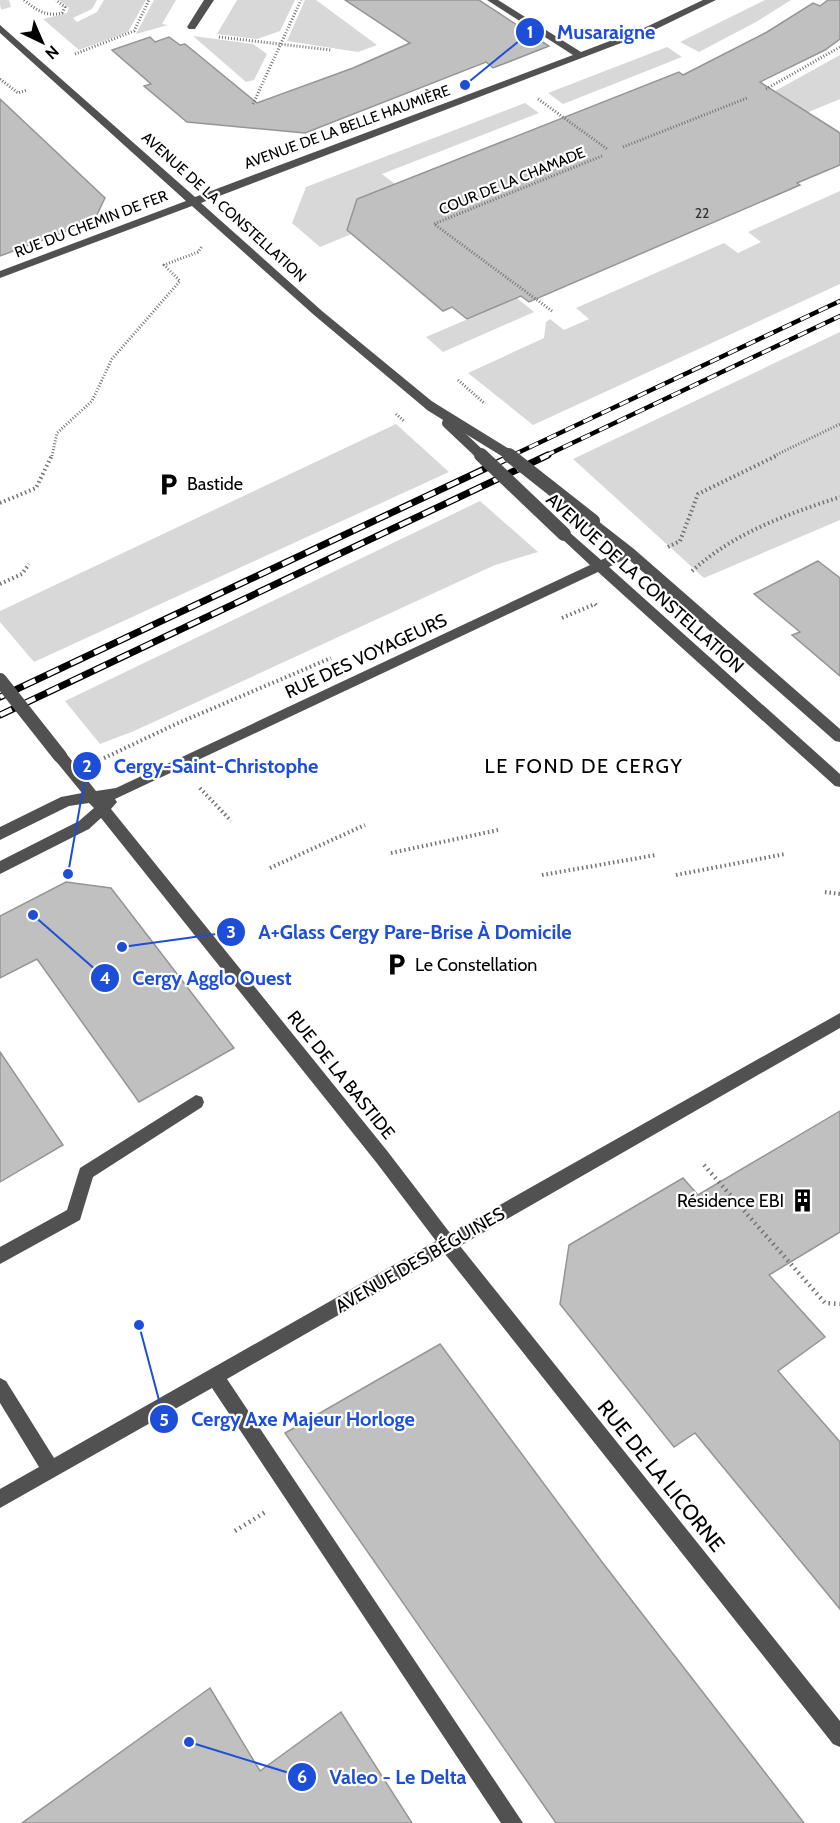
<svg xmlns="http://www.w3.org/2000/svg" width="840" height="1823" font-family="Cabin,sans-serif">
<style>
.green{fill:#d8d8d8}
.building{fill:#c0c0c0;stroke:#959595;stroke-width:1.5}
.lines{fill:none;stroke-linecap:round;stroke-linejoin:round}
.minor-tunnel{stroke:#d9d9d9;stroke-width:10;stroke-dasharray:10 5;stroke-linecap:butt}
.path-far2{stroke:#737373;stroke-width:3;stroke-dasharray:1 2;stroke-linecap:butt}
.path-far1{stroke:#737373;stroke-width:4;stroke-dasharray:1.5 3;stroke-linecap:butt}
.path{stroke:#737373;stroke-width:4.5;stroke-dasharray:1.5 4;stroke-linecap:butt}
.minor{fill:#515151;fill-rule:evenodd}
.rail-far1-casing{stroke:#000;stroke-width:4.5}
.rail-casing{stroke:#000;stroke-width:7}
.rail-far1{stroke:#fff;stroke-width:3;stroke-dasharray:10;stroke-linecap:butt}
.rail{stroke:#fff;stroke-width:4.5;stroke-dasharray:13;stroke-linecap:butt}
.path-bridge{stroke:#737373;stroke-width:3;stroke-dasharray:1 2;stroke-linecap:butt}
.minor-bridge-far1{stroke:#515151;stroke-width:10}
.minor-bridge{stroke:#515151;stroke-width:14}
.labels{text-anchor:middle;stroke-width:4.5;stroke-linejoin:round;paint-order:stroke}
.far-number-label{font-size:14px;fill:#303030}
.far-street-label{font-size:15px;fill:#000;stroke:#fff}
.poi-label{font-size:18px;fill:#000;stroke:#fff;text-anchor:start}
.street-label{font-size:18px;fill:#000;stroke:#fff}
.neighbourhood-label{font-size:20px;letter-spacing:1.5px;fill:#000;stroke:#fff}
.near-street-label{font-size:21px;fill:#000;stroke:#fff}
.leader{fill:none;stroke:#1d4ed8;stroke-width:2}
.callout-dot{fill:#1d4ed8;stroke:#fff;stroke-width:2}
.mark-label{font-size:18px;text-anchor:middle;font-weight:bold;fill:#fff}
.callout-label{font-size:20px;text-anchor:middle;font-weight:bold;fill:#1d4ed8;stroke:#fff;stroke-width:4.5;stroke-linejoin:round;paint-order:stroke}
</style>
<rect width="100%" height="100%" fill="#fff"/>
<!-- green -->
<g class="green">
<path d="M 59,0 L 97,0 L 92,9 L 73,18 L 77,22 L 97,12 L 104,0 L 146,0 L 128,32 L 79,50 L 43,19 L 67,13 L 69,8 Z"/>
<path d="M 154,0 L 176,0 L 162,24 L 168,25 L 136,34 Z"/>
<path d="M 237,0 L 295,0 L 280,31 L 257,39 L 217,34 Z"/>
<path d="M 305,0 L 316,0 L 377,45 L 358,52 L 287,41 Z"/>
<path d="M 765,0 L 791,0 L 756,22 L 699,52 L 680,42 Z"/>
<path d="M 193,36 L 253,44 L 267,54 L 254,80 L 246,82 Z"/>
<path d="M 667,47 L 682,57 L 563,104 L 548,93 Z"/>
<path d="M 840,55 L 840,99 L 804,114 L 801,108 L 775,91 Z"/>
<path d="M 525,103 L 539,113 L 382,174 L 404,191 L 359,231 L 320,247 L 292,223 L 306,187 Z"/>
<path d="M 840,191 L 840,284 L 533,425 L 468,373 L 544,338 L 546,322 L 550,319 L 564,330 L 589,319 L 576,308 L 724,243 L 738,253 L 761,242 L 748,232 Z"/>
<path d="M 517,298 L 534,312 L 443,352 L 426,337 Z"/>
<path d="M 840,332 L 840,520 L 704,578 L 573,459 Z"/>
<path d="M 396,424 L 449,472 L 34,662 L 0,622 L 0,611 Z"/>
<path d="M 480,501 L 538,552 L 495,565 L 134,731 L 100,744 L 65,701 Z"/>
</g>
<!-- building -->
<g class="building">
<path d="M 345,0 L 479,0 L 549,46 L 493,68 L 486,62 L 305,133 L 187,122 L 144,86 L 151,84 L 112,50 L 150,37 L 155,42 L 169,37 L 180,45 L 185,44 L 257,103 L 353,68 L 410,43 Z"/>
<path d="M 828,0 L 840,0 L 840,39 L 825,50 L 760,82 L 840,133 L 840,165 L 797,183 L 800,185 L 529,302 L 521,296 L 467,319 L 452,307 L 443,311 L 347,230 L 357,199 L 679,72 L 683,75 L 767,32 L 813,3 L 820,6 Z"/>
<path d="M 0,99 L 105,198 L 94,221 L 0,256 Z"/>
<path d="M 818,561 L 840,578 L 840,676 L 792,635 L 800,632 L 754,594 Z"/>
<path d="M 66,882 L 111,888 L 234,1048 L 139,1102 L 37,959 L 0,978 L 0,916 Z"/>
<path d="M 0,1052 L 63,1145 L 0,1182 Z"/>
<path d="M 840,1111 L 840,1232 L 769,1275 L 825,1337 L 778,1371 L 840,1442 L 840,1609 L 695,1433 L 674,1447 L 560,1304 L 569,1245 L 683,1178 L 698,1195 Z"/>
<path d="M 440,1344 L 602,1562 L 804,1823 L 556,1823 L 285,1433 Z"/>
<path d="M 210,1688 L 260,1771 L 341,1712 L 412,1823 L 22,1823 Z"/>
</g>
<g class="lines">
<!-- minor-tunnel -->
<path class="minor-tunnel" d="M 0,5 L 14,1"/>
<!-- path-far2 -->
<g class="path-far2">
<path d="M 24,0 C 36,10 46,17 62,13 L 65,7 L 56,0"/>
<path d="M 219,37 L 331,50"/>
<path d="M 75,54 L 134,31 L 149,0"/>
<path d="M 0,79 L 18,93 L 27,90"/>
<path d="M 766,89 L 840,47"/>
<path d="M 538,99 L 607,149"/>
<path d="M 253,104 L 301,0"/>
<path d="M 623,147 L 747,98"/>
<path d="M 552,311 L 434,224 L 602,156"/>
<path d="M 52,456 L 57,433 L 92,401 L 112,359 L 180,281 L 164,265 L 198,252 L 202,246"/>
<path d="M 774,456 L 840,424"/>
</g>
<!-- path-far1 -->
<g class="path-far1">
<path d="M 0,503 L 36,488 L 52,455"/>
<path d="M 668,547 L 680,541 L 698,494 L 778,455"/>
<path d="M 692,571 C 734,533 787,514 840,497"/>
<path d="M 0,584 L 22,574 L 29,564"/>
<path d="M 562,618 L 595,604 L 598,607"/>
<path d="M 100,760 L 176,724 L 331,658"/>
<path d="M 200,788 L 231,821"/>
<path d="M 391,853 L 498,830"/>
<path d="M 270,868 L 365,825"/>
<path d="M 542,875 L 656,855"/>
<path d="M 676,875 L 785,854"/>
<path d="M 825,892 L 840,894"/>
</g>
<!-- path -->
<g class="path">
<path d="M 704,1165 L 825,1303 L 840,1304"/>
<path d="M 235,1531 L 267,1511"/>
</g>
<!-- minor -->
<g class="minor">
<path d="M 204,0 L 214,0 L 195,29 L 189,29 L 187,27 Z"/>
<path d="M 487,0 L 498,0 L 581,52 L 644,28 L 703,0 L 716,0 L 650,32 L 201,203 L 322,311 L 434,403 L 434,409 L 426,409 L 314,315 L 192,206 L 0,278 L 0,271 L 186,201 L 0,33 L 0,25 L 195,197 L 573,55 Z"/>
<path d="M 593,517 L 634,549 L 840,729 L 840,742 L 835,741 L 627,558 L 609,567 L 840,774 L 840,787 L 835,786 L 598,572 L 115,799 L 117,802 L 111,809 L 388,1152 L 450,1233 L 840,1013 L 840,1028 L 460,1246 L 840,1721 L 840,1747 L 833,1744 L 445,1254 L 227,1379 L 523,1823 L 501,1823 L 212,1388 L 0,1508 L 0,1489 L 39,1467 L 0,1403 L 0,1378 L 6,1381 L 54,1458 L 436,1241 L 376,1162 L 101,818 L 89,829 L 0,874 L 0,861 L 79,821 L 94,808 L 89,803 L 69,806 L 0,840 L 0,827 L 61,797 L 82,793 L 55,760 L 53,756 L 55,752 L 65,752 L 96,791 L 116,788 L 590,565 L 560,537 L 560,531 L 568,531 L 601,560 L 620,551 L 589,524 L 589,518 Z"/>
<path d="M 196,1095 L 202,1097 L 204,1102 L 202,1107 L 93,1177 L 80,1220 L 0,1264 L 0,1247 L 67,1210 L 80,1168 Z"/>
</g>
<defs>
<g id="rail-far1">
<path d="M 511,456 L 840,301"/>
<path d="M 545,456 L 840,316"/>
</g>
<g id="rail">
<path d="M 0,697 L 514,455"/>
<path d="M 0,715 L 548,455"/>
</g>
</defs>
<!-- rail-far1 casing -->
<use href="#rail-far1" class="rail-far1-casing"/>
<!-- rail casing -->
<use href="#rail" class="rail-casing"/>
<!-- rail-far1 -->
<use href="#rail-far1" class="rail-far1"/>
<!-- rail -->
<use href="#rail" class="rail"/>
<!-- path-bridge -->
<g class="path-bridge">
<path d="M 458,380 L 485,404"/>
<path d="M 396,414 L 405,422"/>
</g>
<!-- minor-bridge-far1 -->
<g class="minor-bridge-far1">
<path d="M 430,406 L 511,456"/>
<path d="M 447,423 L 482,456"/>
</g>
<!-- minor-bridge -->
<g class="minor-bridge">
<path d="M 481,455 L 564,534"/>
<path d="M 509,455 L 593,521"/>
<path d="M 0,680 L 60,756"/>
</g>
</g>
<!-- icons -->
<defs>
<symbol id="parking-bare" viewBox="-9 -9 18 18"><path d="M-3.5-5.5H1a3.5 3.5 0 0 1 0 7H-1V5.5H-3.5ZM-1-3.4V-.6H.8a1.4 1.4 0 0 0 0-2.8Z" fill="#000" stroke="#fff" stroke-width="2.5" paint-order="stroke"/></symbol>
<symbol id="building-bare" viewBox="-9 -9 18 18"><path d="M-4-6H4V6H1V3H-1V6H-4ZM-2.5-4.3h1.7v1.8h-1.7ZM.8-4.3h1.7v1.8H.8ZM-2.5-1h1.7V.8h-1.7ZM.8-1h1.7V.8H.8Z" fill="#000" stroke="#fff" stroke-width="2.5" paint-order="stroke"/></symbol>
</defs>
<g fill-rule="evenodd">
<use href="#parking-bare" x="152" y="468" width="33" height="33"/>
<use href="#parking-bare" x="380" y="948" width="33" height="33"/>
<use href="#building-bare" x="786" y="1184" width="33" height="33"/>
</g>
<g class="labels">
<!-- far-number labels -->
<g class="far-number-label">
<text x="702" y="218">22</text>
</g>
<!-- far-street labels -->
<g class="far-street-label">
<text transform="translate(347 127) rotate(-20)" y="5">AVENUE DE LA BELLE HAUMIÈRE</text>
<text transform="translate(512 181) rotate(-22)" y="5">COUR DE LA CHAMADE</text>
<text transform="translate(224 207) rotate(42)" y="5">AVENUE DE LA CONSTELLATION</text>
<text transform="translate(91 224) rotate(-21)" y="5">RUE DU CHEMIN DE FER</text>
</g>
<!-- poi labels -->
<g class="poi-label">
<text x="187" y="490">Bastide</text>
<text x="415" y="971">Le Constellation</text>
<text x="784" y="1207" text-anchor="end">Résidence EBI</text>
</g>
<!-- street labels -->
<g class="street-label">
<text transform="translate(645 583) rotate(42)" y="6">AVENUE DE LA CONSTELLATION</text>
<text transform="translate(366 656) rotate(-25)" y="6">RUE DES VOYAGEURS</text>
<text transform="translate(341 1075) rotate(51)" y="6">RUE DE LA BASTIDE</text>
<text transform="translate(420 1260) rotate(-30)" y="6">AVENUE DES BÉGUINES</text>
</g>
<!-- neighbourhood labels -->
<g class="neighbourhood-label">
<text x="584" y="773">LE FOND DE CERGY</text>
</g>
<!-- near-street labels -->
<g class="near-street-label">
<text transform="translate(661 1476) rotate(51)" y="7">RUE DE LA LICORNE</text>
</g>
</g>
<!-- callouts -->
<path class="leader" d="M465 85L530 32M68 874L87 766M122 947L231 932M33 915L105 978M139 1325L164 1419M189 1742L302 1777"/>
<g class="callout-dot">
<circle cx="465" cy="85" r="6"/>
<circle cx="68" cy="874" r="6"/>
<circle cx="122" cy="947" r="6"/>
<circle cx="33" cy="915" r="6"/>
<circle cx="139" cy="1325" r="6"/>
<circle cx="189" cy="1742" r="6"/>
<circle cx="530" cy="32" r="15"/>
<circle cx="87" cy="766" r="15"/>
<circle cx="231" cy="932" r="15"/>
<circle cx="105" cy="978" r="15"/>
<circle cx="164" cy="1419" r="15"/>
<circle cx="302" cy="1777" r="15"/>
</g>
<g class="mark-label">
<text x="530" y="38">1</text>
<text x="87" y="772">2</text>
<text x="231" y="938">3</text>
<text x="105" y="984">4</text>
<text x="164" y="1426">5</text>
<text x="302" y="1783">6</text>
</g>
<g class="callout-label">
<text x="606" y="39">Musaraigne</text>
<text x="216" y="773">Cergy-Saint-Christophe</text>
<text x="415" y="939">A+Glass Cergy Pare-Brise À Domicile</text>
<text x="212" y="985">Cergy Agglo Ouest</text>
<text x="303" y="1426">Cergy Axe Majeur Horloge</text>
<text x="398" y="1784">Valeo - Le Delta</text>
</g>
<!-- north arrow -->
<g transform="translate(42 42) rotate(136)" stroke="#ffffff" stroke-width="4.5" paint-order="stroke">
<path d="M0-4.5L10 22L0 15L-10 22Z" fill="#000000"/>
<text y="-9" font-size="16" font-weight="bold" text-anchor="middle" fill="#000000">N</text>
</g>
</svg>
